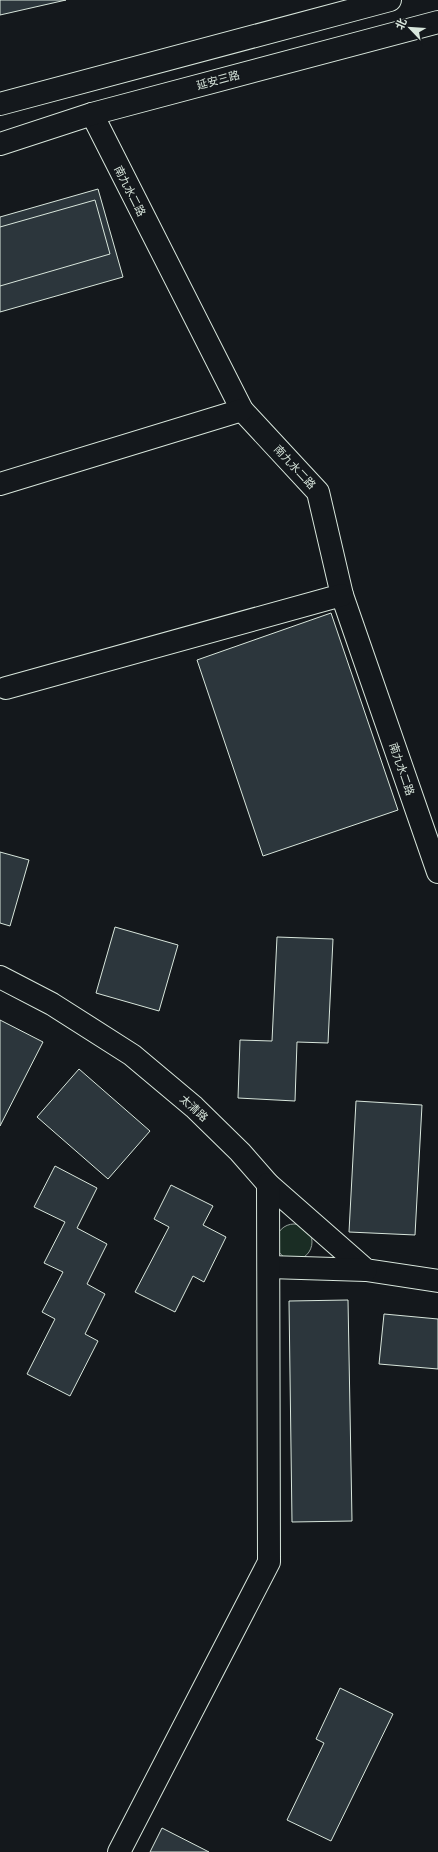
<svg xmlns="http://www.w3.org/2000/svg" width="438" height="1852" font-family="'Fira Sans','Noto Sans SC',sans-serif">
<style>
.green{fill:#1a2d24;stroke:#939e99}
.building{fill:#2c363c;stroke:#d8e6dc}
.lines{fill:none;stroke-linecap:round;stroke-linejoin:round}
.minor-casing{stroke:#d8e6dc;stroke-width:24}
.major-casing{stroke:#d8e6dc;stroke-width:24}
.minor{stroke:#14181c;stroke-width:22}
.major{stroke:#14181c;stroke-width:22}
.labels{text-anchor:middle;stroke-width:3;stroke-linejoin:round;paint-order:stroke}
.street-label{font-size:11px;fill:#d8e6dc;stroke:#14181c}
</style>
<rect width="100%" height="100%" fill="#14181c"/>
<!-- green -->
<circle class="green" cx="294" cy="1242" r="18"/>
<!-- building -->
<g class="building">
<path d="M 0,0 L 66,0 L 0,15 Z"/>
<path d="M 98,189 L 123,277 L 0,312 L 0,217 Z"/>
<path d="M 95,200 L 110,254 L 0,286 L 0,227 Z"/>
<path d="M 331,613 L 398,810 L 263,856 L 197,660 Z"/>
<path d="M 0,852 L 29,860 L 10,926 L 0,923 Z"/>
<path d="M 115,927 L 178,945 L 159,1011 L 96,993 Z"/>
<path d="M 277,937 L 333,939 L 328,1043 L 297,1042 L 295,1101 L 238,1098 L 240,1040 L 272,1041 Z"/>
<path d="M 0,1020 L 43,1042 L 0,1126 Z"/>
<path d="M 79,1069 L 150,1131 L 108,1179 L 37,1117 Z"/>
<path d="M 356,1101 L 422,1105 L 415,1235 L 349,1232 Z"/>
<path d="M 55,1166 L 97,1188 L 77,1228 L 107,1244 L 87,1284 L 105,1294 L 85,1334 L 98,1341 L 70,1396 L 27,1374 L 55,1319 L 42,1312 L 63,1272 L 44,1263 L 65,1222 L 34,1207 Z"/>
<path d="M 171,1185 L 213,1206 L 203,1225 L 226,1237 L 204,1282 L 193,1276 L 175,1312 L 135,1292 L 169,1227 L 154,1219 Z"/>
<path d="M 348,1300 L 352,1521 L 292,1522 L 289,1301 Z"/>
<path d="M 384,1314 L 438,1319 L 438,1369 L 379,1364 Z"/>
<path d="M 340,1688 L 393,1714 L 331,1841 L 287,1820 L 324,1743 L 316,1739 Z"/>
<path d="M 162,1828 L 209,1852 L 150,1852 Z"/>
</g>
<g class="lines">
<defs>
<g id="minor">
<path d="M 92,114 L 242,410 L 318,492 L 342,595 L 438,872"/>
<path d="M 0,484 L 242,410"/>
<path d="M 6,688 L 342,595"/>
<path d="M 0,977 L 52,1004 L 132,1055 L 194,1107 L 240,1152 L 268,1184 L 366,1270 L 438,1281"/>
<path d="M 269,1267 L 366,1270"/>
<path d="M 119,1852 L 269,1562 L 268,1184"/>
</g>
<g id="major">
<path d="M 0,104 L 390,0"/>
<path d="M 0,144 L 92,114 L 438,22"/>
</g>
</defs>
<!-- minor casing -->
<use href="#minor" class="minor-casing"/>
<!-- major casing -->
<use href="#major" class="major-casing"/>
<!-- minor -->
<use href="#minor" class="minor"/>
<!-- major -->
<use href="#major" class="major"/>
</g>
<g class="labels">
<!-- street labels -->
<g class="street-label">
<text transform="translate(218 80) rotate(-15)" y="4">延安三路</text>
<text transform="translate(130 191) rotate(63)" y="4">南九水二路</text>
<text transform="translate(295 467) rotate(47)" y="4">南九水二路</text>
<text transform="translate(402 769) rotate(71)" y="4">南九水二路</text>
<text transform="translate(194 1108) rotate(42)" y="4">太清路</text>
</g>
</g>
<!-- north arrow -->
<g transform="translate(410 28) rotate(295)" stroke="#14181c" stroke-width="3" paint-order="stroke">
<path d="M0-3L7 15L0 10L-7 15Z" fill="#d8e6dc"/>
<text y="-6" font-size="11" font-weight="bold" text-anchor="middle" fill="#d8e6dc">北</text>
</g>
</svg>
